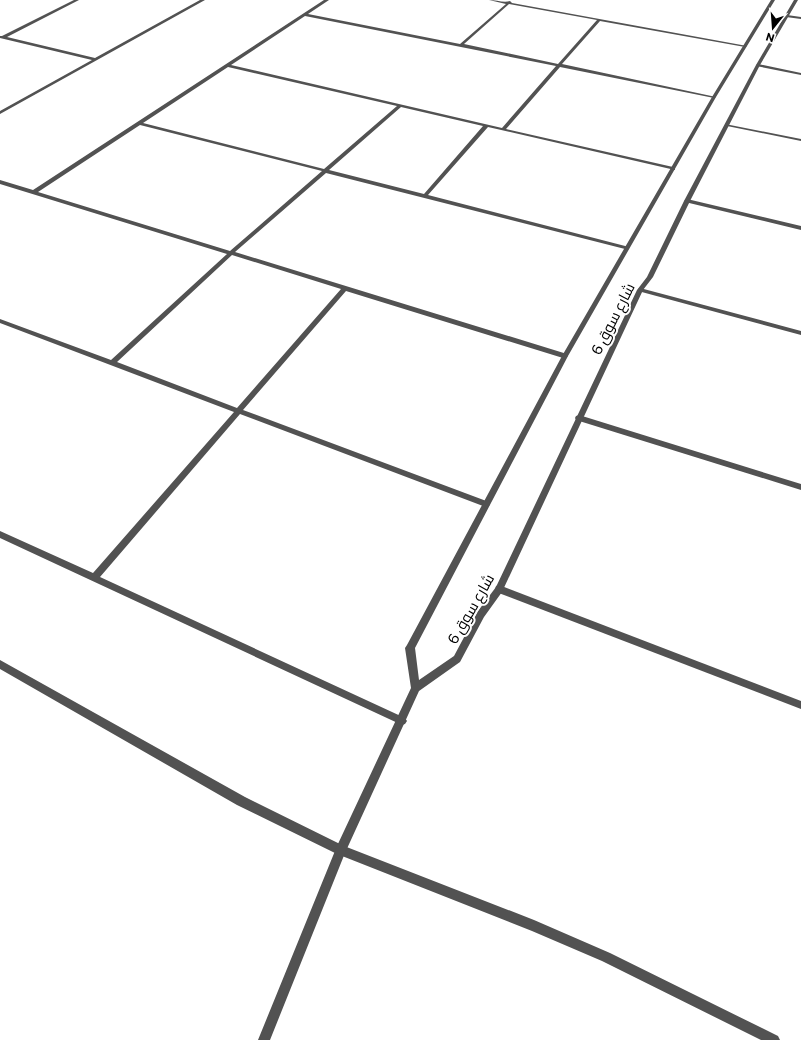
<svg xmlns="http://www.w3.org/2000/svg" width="801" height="1040" font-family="Commissioner,Cairo,sans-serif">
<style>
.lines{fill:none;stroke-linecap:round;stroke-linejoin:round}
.minor{fill:#525252;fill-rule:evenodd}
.tertiary{fill:#525252;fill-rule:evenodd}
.labels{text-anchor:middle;stroke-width:4;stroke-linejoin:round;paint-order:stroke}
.street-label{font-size:15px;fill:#000;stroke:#fff}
</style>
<rect width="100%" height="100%" fill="#fff"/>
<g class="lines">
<!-- minor -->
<g class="minor">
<path d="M 74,0 L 79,0 L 7,37 L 95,58 L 200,0 L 205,0 L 0,114 L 0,111 L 92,60 L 0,38 L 0,36 L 2,36 Z"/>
<path d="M 324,0 L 329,0 L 308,14 L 460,44 L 506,4 L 489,0 C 496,0 504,3 510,1 L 512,3 L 747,46 L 745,47 L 600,21 L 562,64 L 716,97 L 714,98 L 560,67 L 506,129 L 673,167 L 675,168 L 675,170 L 488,127 L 428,195 L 629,247 L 629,249 L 625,249 L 326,173 L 235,252 L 567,354 L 568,356 L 565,358 L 563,358 L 346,291 L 243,410 L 489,502 L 490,504 L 489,506 L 483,506 L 240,414 L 100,577 L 405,718 L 407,721 L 405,724 L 402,725 L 0,538 L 0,531 L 93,573 L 234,412 L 0,323 L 0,319 L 111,360 L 227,254 L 0,184 L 0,180 L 33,190 ZM 509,4 L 597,20 L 558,64 L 464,44 ZM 305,16 L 556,66 L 502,128 L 231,65 ZM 228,67 L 397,106 L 324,169 L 143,123 ZM 401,107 L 483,126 L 424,194 L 329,170 ZM 140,125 L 322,171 L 230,251 L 38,192 ZM 232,255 L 341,289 L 237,408 L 117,362 Z"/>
<path d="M 787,15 L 801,17 L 801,19 L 786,17 Z"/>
<path d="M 758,64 L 801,73 L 801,75 L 756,66 L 756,65 Z"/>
<path d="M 725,124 L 801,139 L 801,141 L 727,126 L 725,125 Z"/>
<path d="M 687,199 L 801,226 L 801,230 L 685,202 L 684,201 Z"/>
<path d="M 640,288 L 801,331 L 801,335 L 638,291 L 638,289 Z"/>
<path d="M 579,415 L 801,484 L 801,490 L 576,420 L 575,418 L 576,416 Z"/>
<path d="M 499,585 L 801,701 L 801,709 L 496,592 L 495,589 L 496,586 Z"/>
<path d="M 0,660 L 245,797 L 344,846 L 534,920 L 610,953 L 778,1036 L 780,1040 L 761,1040 L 602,961 L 532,931 L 337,854 L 237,805 L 0,669 Z"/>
</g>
<!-- tertiary -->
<path class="tertiary" d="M 771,0 L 775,0 L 716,97 L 568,356 L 415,648 L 419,680 L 454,656 L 478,611 L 496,587 L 637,290 L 647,277 L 684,201 L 756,65 L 794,0 L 798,0 L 760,65 L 690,201 L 653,277 L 643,290 L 502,592 L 484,617 L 460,662 L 419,691 L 345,853 L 270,1040 L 258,1040 L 337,846 L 411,688 L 405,648 L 407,645 L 562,356 L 712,97 Z"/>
</g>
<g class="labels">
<!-- street labels -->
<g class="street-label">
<text transform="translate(613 319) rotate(-63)" y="5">شارع سوق 6</text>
<text transform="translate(471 609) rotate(-60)" y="5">شارع سوق 6</text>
</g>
</g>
<!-- north arrow -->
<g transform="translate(773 28) rotate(197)" stroke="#ffffff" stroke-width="3" paint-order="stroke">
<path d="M0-3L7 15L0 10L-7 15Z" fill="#000000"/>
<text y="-6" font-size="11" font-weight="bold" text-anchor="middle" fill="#000000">N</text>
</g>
</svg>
